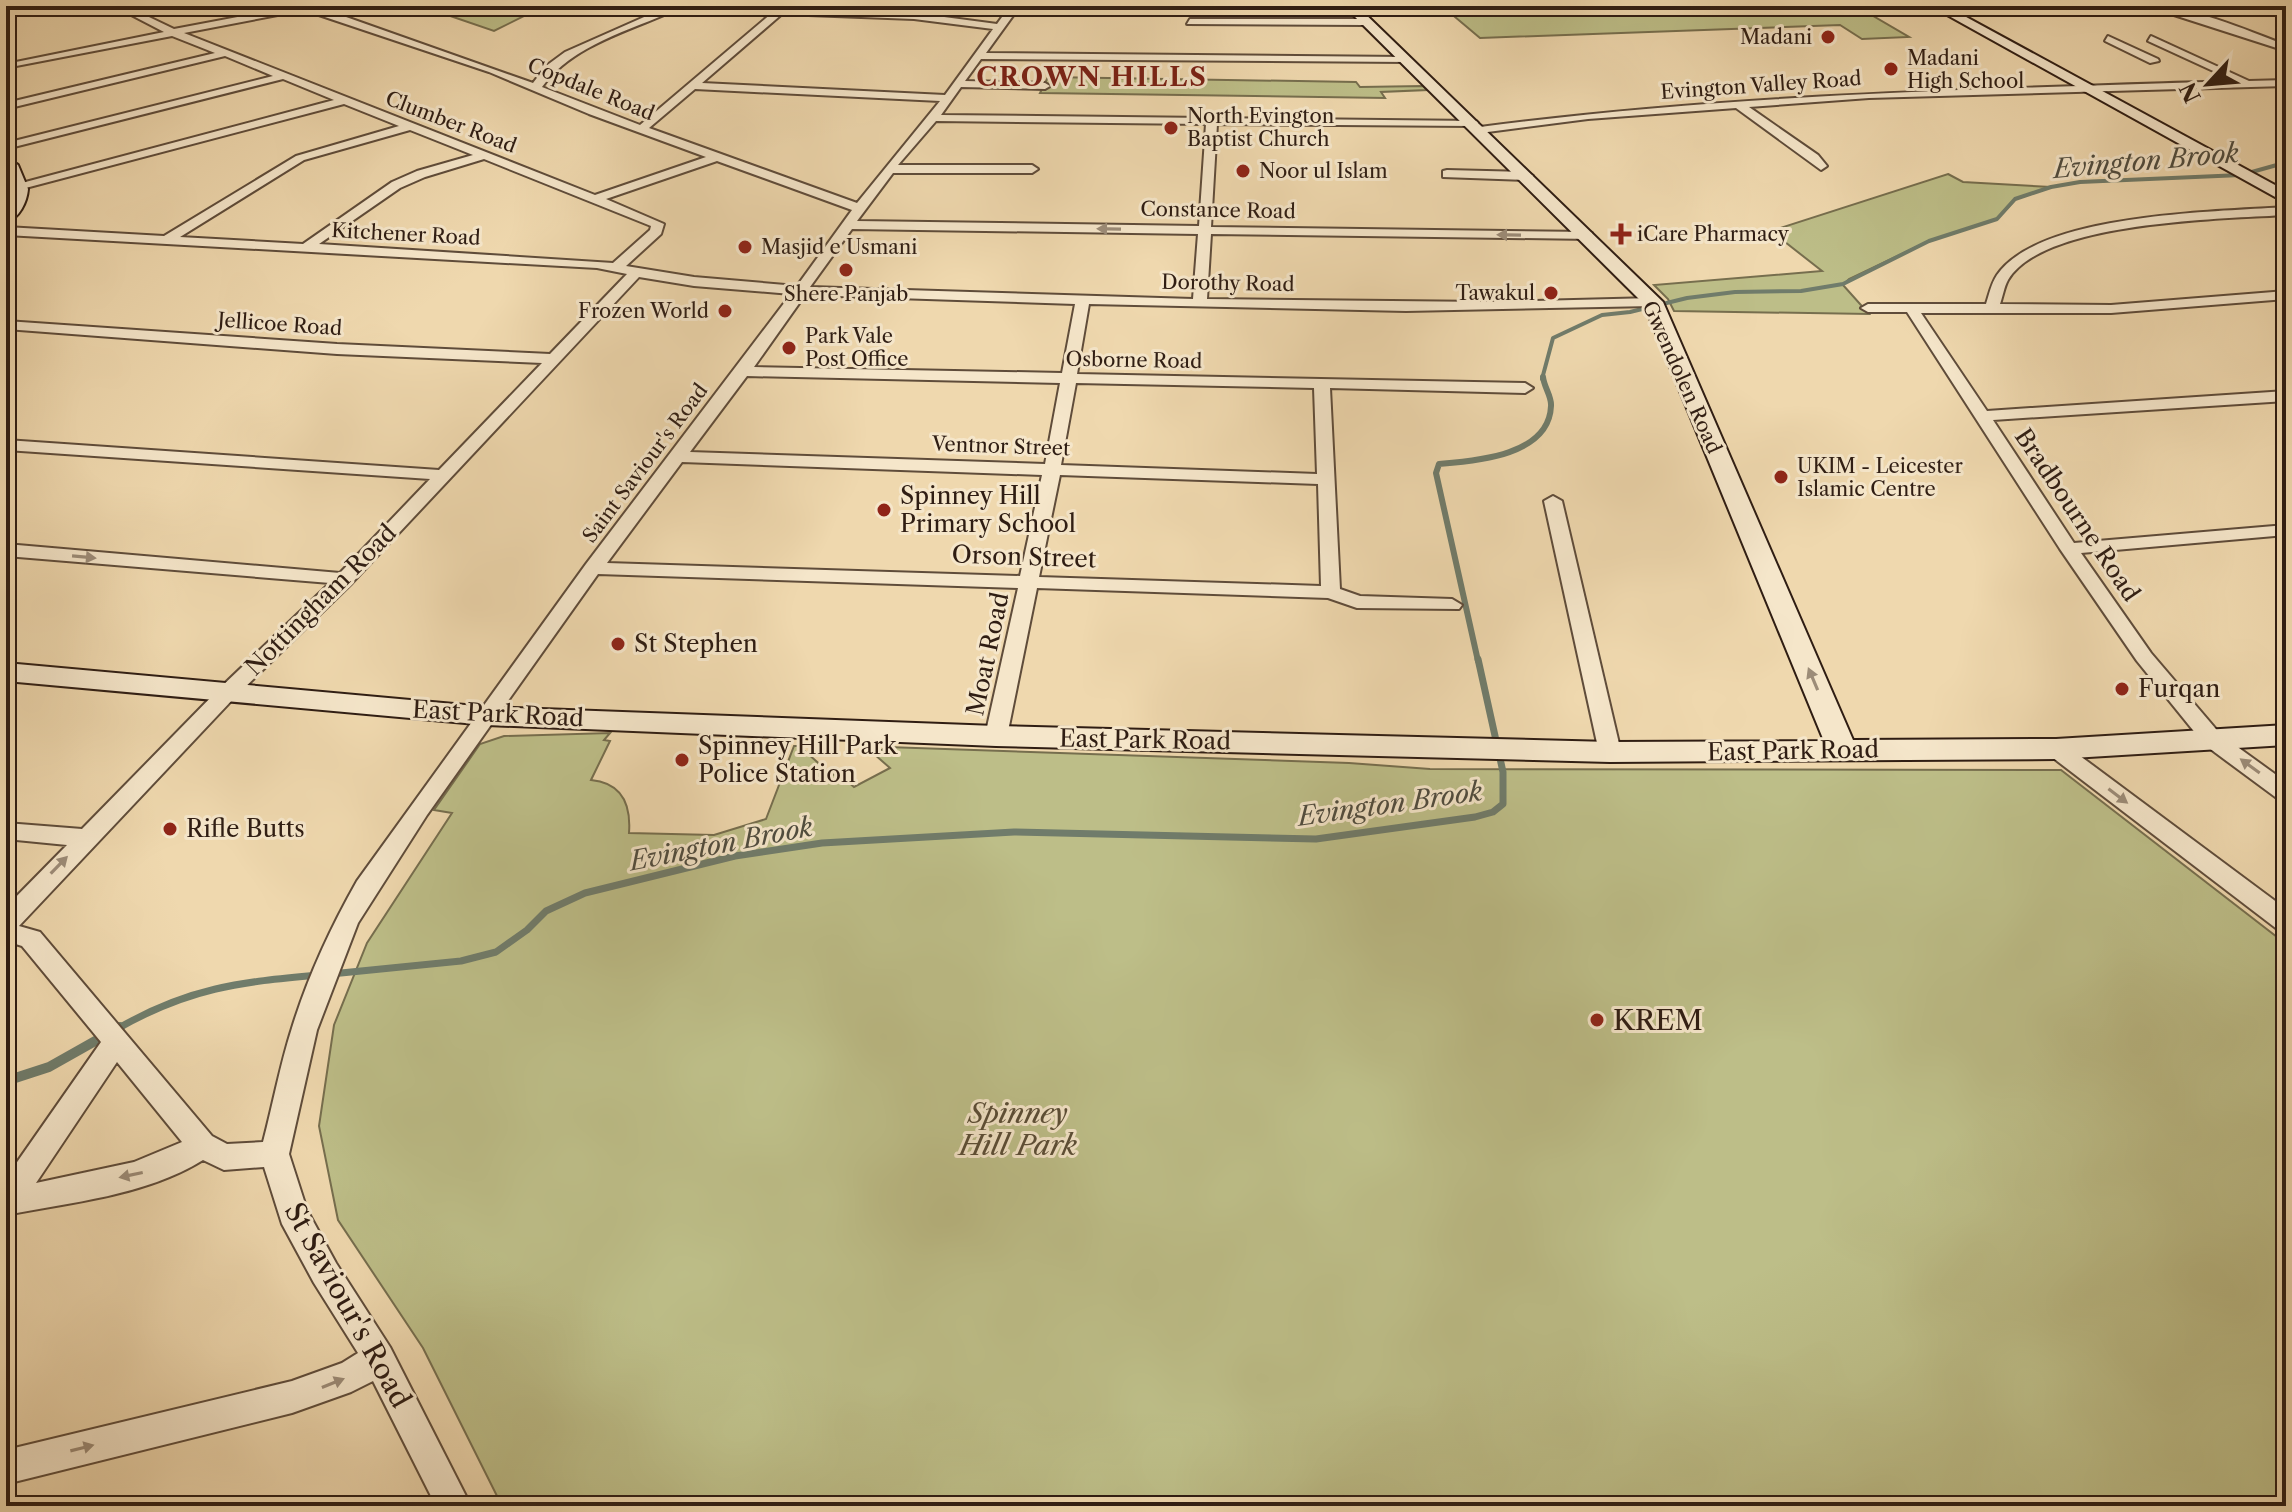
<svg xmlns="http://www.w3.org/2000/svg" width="2292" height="1512" font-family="'Libre Caslon Text',serif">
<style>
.green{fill:#bdbe88;stroke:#766e4e;stroke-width:2}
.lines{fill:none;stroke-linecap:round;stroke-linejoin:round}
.stream-far4{stroke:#707c6b;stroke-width:3}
.stream-far3{stroke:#707c6b;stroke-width:4}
.stream-far2{stroke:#707c6b;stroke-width:6}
.stream-far1{stroke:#707c6b;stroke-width:7}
.stream{stroke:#707c6b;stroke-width:10}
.street-casing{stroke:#5f4c3a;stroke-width:4}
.secondary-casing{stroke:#2f1d13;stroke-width:4}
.street{fill:#f5e6ca;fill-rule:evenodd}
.secondary{fill:#f5e6ca;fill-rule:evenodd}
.oneway{fill:#9c8c78}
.poi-dot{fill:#8f2418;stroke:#f5e6ca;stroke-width:3}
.labels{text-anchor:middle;stroke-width:6;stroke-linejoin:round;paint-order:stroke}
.far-poi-label{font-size:20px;fill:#2f1d13;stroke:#f5e6ca;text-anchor:start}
.far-street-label{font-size:20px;fill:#2f1d13;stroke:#f5e6ca}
.poi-label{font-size:24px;fill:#2f1d13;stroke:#f5e6ca;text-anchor:start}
.street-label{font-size:24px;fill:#2f1d13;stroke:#f5e6ca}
.far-district-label{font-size:26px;font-weight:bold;letter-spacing:2px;fill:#7a1f14;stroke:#f5e6ca}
.water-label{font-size:26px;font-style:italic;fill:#4f4c3f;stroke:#f5e6ca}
.near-poi-label{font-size:28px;fill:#2f1d13;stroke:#f5e6ca;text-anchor:start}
.near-park-label{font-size:28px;font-style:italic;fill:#5a4d36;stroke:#f5e6ca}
.near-street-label{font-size:28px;fill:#2f1d13;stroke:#f5e6ca}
</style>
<rect width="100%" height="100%" fill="#efd8ae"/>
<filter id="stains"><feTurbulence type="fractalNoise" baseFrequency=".0025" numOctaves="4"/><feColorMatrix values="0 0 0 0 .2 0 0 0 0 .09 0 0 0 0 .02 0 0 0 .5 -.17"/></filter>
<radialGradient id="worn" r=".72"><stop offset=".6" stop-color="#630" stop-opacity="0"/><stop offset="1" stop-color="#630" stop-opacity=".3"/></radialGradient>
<!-- green -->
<g class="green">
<path d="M 421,6 L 544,6 L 494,31 Z"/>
<path d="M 1442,6 L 1856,6 L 1909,37 L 1862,39 L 1840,25 L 1480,38 Z"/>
<path d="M 1048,77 L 1356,82 L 1360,87 L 1423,86 L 1427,90 L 1381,92 L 1385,98 L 1040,93 Z"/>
<path d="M 1948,174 L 1963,182 L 2051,187 L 2016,199 L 1997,219 L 1929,241 L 1849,279 L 1843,285 L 1869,314 L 1674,311 L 1668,299 L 1654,285 L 1822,271 L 1771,231 Z"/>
<path d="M 610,733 L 604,740 L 610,741 L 591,780 C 623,783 631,806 629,833 L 714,835 L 766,819 L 794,746 L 799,746 L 832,775 L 838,773 L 854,787 L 890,768 L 874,754 L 887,747 L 1349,763 L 1430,769 L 2061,770 L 2286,944 L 2286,1506 L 502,1506 L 423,1348 L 338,1220 L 319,1126 L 334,1025 L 367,943 L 452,813 L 434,810 L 480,744 L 504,736 Z"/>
</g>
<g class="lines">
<!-- stream-far4 -->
<path class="stream-far4" d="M 2277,165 L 2286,162"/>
<!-- stream-far3 -->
<path class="stream-far3" d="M 1542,379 L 1553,338 L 1602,315 L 1630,312 L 1687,298 L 1735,292 L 1801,291 L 1843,284 L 1929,241 L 1997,219 L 2015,199 L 2051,187 L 2080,182 L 2241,175 L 2284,163"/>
<!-- stream-far2 -->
<path class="stream-far2" d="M 1478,661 L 1436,473 L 1439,464 C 1475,461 1549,456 1551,406 C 1552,397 1544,387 1543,377"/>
<!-- stream-far1 -->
<g class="stream-far1">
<path d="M 331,974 L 461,961 L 496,952 L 527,930 L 546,911 L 585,893 L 735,856 L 822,843 L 1014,832 L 1316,839 L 1475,817 L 1493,812 L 1503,804 L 1503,772 L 1478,659"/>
<path d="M 117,1029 C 188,988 239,982 319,975"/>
</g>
<!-- stream -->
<path class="stream" d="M 6,1081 L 49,1067 L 120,1027"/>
<defs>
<g id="street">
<path d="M 114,6 L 126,6 L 174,29 L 296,6 L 315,6 L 533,83 L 546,66 L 565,52 L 669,6 L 914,13 L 997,24 L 1010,6 L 1020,6 L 986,53 L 1405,57 L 1409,58 L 1409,62 L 981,59 L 965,81 L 1045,83 L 1050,86 L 1045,89 L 961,87 L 941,115 L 1476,121 L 1478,123 L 1472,126 L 1217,124 L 1211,227 L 1587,232 L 1592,233 L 1592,239 L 1211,234 L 1207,299 L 1488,302 L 1653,298 L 1660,302 L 1653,306 L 1406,311 L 1089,304 L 1077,374 L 1525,383 L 1533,388 L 1525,393 L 1330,388 L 1340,589 L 1360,596 L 1452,599 L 1462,605 L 1459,609 L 1357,608 L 1328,598 L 1037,588 L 1007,736 L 1004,741 L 988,741 L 985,736 L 1018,588 L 598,574 L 427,815 L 358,923 L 317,1030 L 289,1154 L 307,1210 L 336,1263 L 390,1347 L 471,1506 L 436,1506 L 373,1381 L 351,1392 L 292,1413 L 6,1484 L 6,1450 L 292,1381 L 342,1363 L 358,1353 L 314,1283 L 282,1224 L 264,1167 L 224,1170 L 203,1160 C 145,1196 71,1202 6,1215 L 6,1178 L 101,1042 L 22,946 L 6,941 L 6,907 L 67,845 L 6,839 L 6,823 L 82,829 L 220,688 L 330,583 L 6,556 L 6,544 L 340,573 L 430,479 L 6,450 L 6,440 L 439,470 L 542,363 L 337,354 L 6,329 L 6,321 L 337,344 L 550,354 L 627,274 L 597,268 L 6,235 L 6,227 L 164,236 L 296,156 L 399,126 L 344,104 L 18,190 L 18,184 L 334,100 L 283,79 L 6,149 L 6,143 L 273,76 L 225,56 L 6,109 L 6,103 L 215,53 L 172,36 L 11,67 L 6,64 L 164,32 ZM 304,10 L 489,72 L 589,114 L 706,157 L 595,195 L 184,33 ZM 676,10 L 772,13 L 640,125 L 542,87 C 572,45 631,30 676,10 ZM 782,14 L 914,19 L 993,29 L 945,95 L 702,83 ZM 695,89 L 940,101 L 857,203 L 649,128 ZM 936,121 L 1206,124 L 1199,226 L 857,221 L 893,173 L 1032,173 L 1038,169 L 1032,165 L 898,165 ZM 410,130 L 473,155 L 417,171 L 392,182 L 303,244 L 180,237 L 304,160 ZM 484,159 L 651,226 L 650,230 L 613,263 L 319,244 L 400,188 L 425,177 ZM 717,161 L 852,210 L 797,286 L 694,277 L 626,266 L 661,234 L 664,224 L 606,199 ZM 852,229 L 1198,234 L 1193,299 L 810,287 ZM 639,277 L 694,286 L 791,294 L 586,564 L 357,881 C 331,927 308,976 292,1028 C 280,1065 273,1104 263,1142 L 227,1144 L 212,1136 L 40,932 L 19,926 L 234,698 L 352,583 ZM 805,295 L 1075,304 L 1062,373 L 754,367 ZM 747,376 L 1060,383 L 1045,464 L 690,452 ZM 1076,383 L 1314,388 L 1317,474 L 1061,465 ZM 682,462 L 1042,475 L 1020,576 L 607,563 ZM 1060,475 L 1318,484 L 1321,586 L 1039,577 ZM 117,1062 L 182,1142 L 134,1162 L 36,1183 Z"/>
<path d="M 2146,6 C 2193,6 2243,29 2286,45 L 2286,51 Z"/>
<path d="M 1190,19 L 1365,19 L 1370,22 L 1365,25 L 1187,24 Z"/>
<path d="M 2108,36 L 2158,59 L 2159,61 L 2150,63 L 2105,41 Z"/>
<path d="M 2151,36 L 2249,81 L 2286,80 L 2286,86 L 1869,98 L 1749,107 L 1818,155 L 1827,166 L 1821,170 L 1736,108 L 1588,119 L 1480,133 L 1474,130 L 1480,127 C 1731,94 1982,89 2235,81 L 2148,41 Z"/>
<path d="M 1447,170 L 1527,172 L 1533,176 L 1527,180 L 1443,177 L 1443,171 Z"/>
<path d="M 2286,207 L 2286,215 C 2223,219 2043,221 2008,280 C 2004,287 2003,296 2000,304 L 2111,305 L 2286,291 L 2286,299 L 2111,313 L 1921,313 L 1987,411 L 2286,391 L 2286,401 L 1993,420 L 2074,543 L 2286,525 L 2286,535 L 2081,553 L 2151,653 L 2221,735 L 2286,782 L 2286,801 L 2278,799 L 2205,745 L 2137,661 L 2060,549 L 1907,312 L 1868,312 L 1861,308 L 1868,304 L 1986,304 C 1989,295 1991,284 1997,275 C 2040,213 2216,212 2286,207 Z"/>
<path d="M 1553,496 L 1562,501 L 1621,752 L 1618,757 L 1602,757 L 1599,752 L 1544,501 Z"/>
<path d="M 2056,742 L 2064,744 L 2286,909 L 2286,931 L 2277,929 L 2048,754 L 2045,749 L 2048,744 Z"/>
</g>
<g id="secondary">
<path d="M 1344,6 L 1357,6 L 1663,302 L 1853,740 L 2056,739 L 2286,725 L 2286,745 L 2056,759 L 1610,762 L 996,746 L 487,725 L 6,681 L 6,663 L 487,707 L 996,726 L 1610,742 L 1824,741 L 1644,304 Z"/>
<path d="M 1931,6 L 1946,6 L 2286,191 L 2286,203 Z"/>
<path d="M 6,157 L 18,165 L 28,189 C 27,202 19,219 6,222 C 6,210 11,201 11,190 C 12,178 6,169 6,157 Z"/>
</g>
</defs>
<!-- street casing -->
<use href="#street" class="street-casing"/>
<!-- secondary casing -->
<use href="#secondary" class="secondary-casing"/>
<!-- street -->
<use href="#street" class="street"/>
<!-- secondary -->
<use href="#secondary" class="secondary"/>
</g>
<!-- one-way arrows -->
<defs><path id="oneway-solid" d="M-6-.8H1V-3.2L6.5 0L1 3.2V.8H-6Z" transform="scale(2)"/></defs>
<g class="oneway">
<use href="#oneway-solid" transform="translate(1109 229) rotate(-179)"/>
<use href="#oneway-solid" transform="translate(1509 235) rotate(-179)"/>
<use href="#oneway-solid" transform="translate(84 557) rotate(5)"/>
<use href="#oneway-solid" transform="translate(1813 679) rotate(-113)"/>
<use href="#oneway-solid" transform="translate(2250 766) rotate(-144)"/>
<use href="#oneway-solid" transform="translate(2118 796) rotate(37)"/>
<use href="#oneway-solid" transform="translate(59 865) rotate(-46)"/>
<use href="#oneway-solid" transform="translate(131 1175) rotate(168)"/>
<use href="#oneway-solid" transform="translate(333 1383) rotate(-22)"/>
<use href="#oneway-solid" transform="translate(82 1448) rotate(-14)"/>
</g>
<!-- markers -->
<g class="poi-dot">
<circle cx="1828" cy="37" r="8"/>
<circle cx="1891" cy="69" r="8"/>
<circle cx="1171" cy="128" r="8"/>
<circle cx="1243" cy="171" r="8"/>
<path d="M1617 222h8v8h8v8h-8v8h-8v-8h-8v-8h8z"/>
<circle cx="745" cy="247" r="8"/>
<circle cx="846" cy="270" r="8"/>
<circle cx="1551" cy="293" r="8"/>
<circle cx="725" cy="311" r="8"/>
<circle cx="789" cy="348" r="8"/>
<circle cx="1781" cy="477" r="8"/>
<circle cx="884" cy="510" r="8"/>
<circle cx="618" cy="644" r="8"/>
<circle cx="2122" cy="689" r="8"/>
<circle cx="682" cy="760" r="8"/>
<circle cx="170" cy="829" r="8"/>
<circle cx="1597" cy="1020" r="8"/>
</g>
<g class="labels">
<!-- far-poi labels -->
<g class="far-poi-label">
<text x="1812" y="44" text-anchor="end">Madani</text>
<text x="1907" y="65">Madani<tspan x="1907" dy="23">High School</tspan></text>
<text x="1187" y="123">North Evington<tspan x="1187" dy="23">Baptist Church</tspan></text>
<text x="1259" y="178">Noor ul Islam</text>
<text x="1637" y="241">iCare Pharmacy</text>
<text x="761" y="254">Masjid e Usmani</text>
<text x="1535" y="300" text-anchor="end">Tawakul</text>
<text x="846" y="301" text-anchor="middle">Shere Panjab</text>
<text x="709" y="318" text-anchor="end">Frozen World</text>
<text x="805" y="343">Park Vale<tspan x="805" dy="23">Post Office</tspan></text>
<text x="1797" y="473">UKIM - Leicester<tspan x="1797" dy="23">Islamic Centre</tspan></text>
</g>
<!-- far-street labels -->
<g class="far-street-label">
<text transform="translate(1761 85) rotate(-4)" y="7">Evington Valley Road</text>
<text transform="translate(591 89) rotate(22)" y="7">Copdale Road</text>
<text transform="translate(451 122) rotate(21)" y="7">Clumber Road</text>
<text transform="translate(1218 210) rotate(1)" y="7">Constance Road</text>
<text transform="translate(406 234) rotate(3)" y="7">Kitchener Road</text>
<text transform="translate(1228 283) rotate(1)" y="7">Dorothy Road</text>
<text transform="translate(280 324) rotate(4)" y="7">Jellicoe Road</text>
<text transform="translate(1134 360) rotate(1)" y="7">Osborne Road</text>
<text transform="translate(1682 377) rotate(66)" y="7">Gwendolen Road</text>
<text transform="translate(1001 446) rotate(2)" y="7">Ventnor Street</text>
<text transform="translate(645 463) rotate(-53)" y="7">Saint Saviour's Road</text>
</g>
<!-- poi labels -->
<g class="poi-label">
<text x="900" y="504">Spinney Hill<tspan x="900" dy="28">Primary School</tspan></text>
<text x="634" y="652">St Stephen</text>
<text x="2138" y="697">Furqan</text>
<text x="698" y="754">Spinney Hill Park<tspan x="698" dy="28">Police Station</tspan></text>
<text x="186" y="837">Rifle Butts</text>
</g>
<!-- street labels -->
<g class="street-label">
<text transform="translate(2077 515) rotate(56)" y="8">Bradbourne Road</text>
<text transform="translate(1024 557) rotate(2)" y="8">Orson Street</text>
<text transform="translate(321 600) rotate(-45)" y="8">Nottingham Road</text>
<text transform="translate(988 654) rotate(-78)" y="8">Moat Road</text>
<text transform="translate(498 714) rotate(3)" y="8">East Park Road</text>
<text transform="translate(1145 740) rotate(1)" y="8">East Park Road</text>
<text transform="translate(1793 751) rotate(-1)" y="8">East Park Road</text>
</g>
<!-- far-district labels -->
<g class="far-district-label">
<text x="1092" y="86">CROWN HILLS</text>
</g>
<!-- water labels -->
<g class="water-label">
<text transform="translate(2146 161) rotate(-5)" y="9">Evington Brook</text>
<text transform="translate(1390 804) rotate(-8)" y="9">Evington Brook</text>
<text transform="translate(721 844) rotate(-11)" y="9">Evington Brook</text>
</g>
<!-- near-poi labels -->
<g class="near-poi-label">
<text x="1613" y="1030">KREM</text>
</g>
<!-- near-park labels -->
<g class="near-park-label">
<text x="1018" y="1123">Spinney<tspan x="1018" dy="32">Hill Park</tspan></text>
</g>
<!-- near-street labels -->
<g class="near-street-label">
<text transform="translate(348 1305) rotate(61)" y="10">St Saviour's Road</text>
</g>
</g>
<!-- margin -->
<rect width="2292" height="1512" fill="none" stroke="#efd8ae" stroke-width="32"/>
<rect x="8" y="8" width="2276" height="1496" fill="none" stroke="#2f1d13" stroke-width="4"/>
<rect x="16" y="16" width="2260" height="1480" fill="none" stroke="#2f1d13" stroke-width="2"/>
<!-- north arrow -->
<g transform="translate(2208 84) rotate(244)" stroke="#f5e6ca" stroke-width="6" paint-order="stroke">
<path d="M0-6L14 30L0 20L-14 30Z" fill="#2f1d13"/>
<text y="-12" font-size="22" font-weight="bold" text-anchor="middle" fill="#2f1d13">N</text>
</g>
<rect width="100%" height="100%" filter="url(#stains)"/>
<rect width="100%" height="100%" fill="url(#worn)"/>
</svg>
